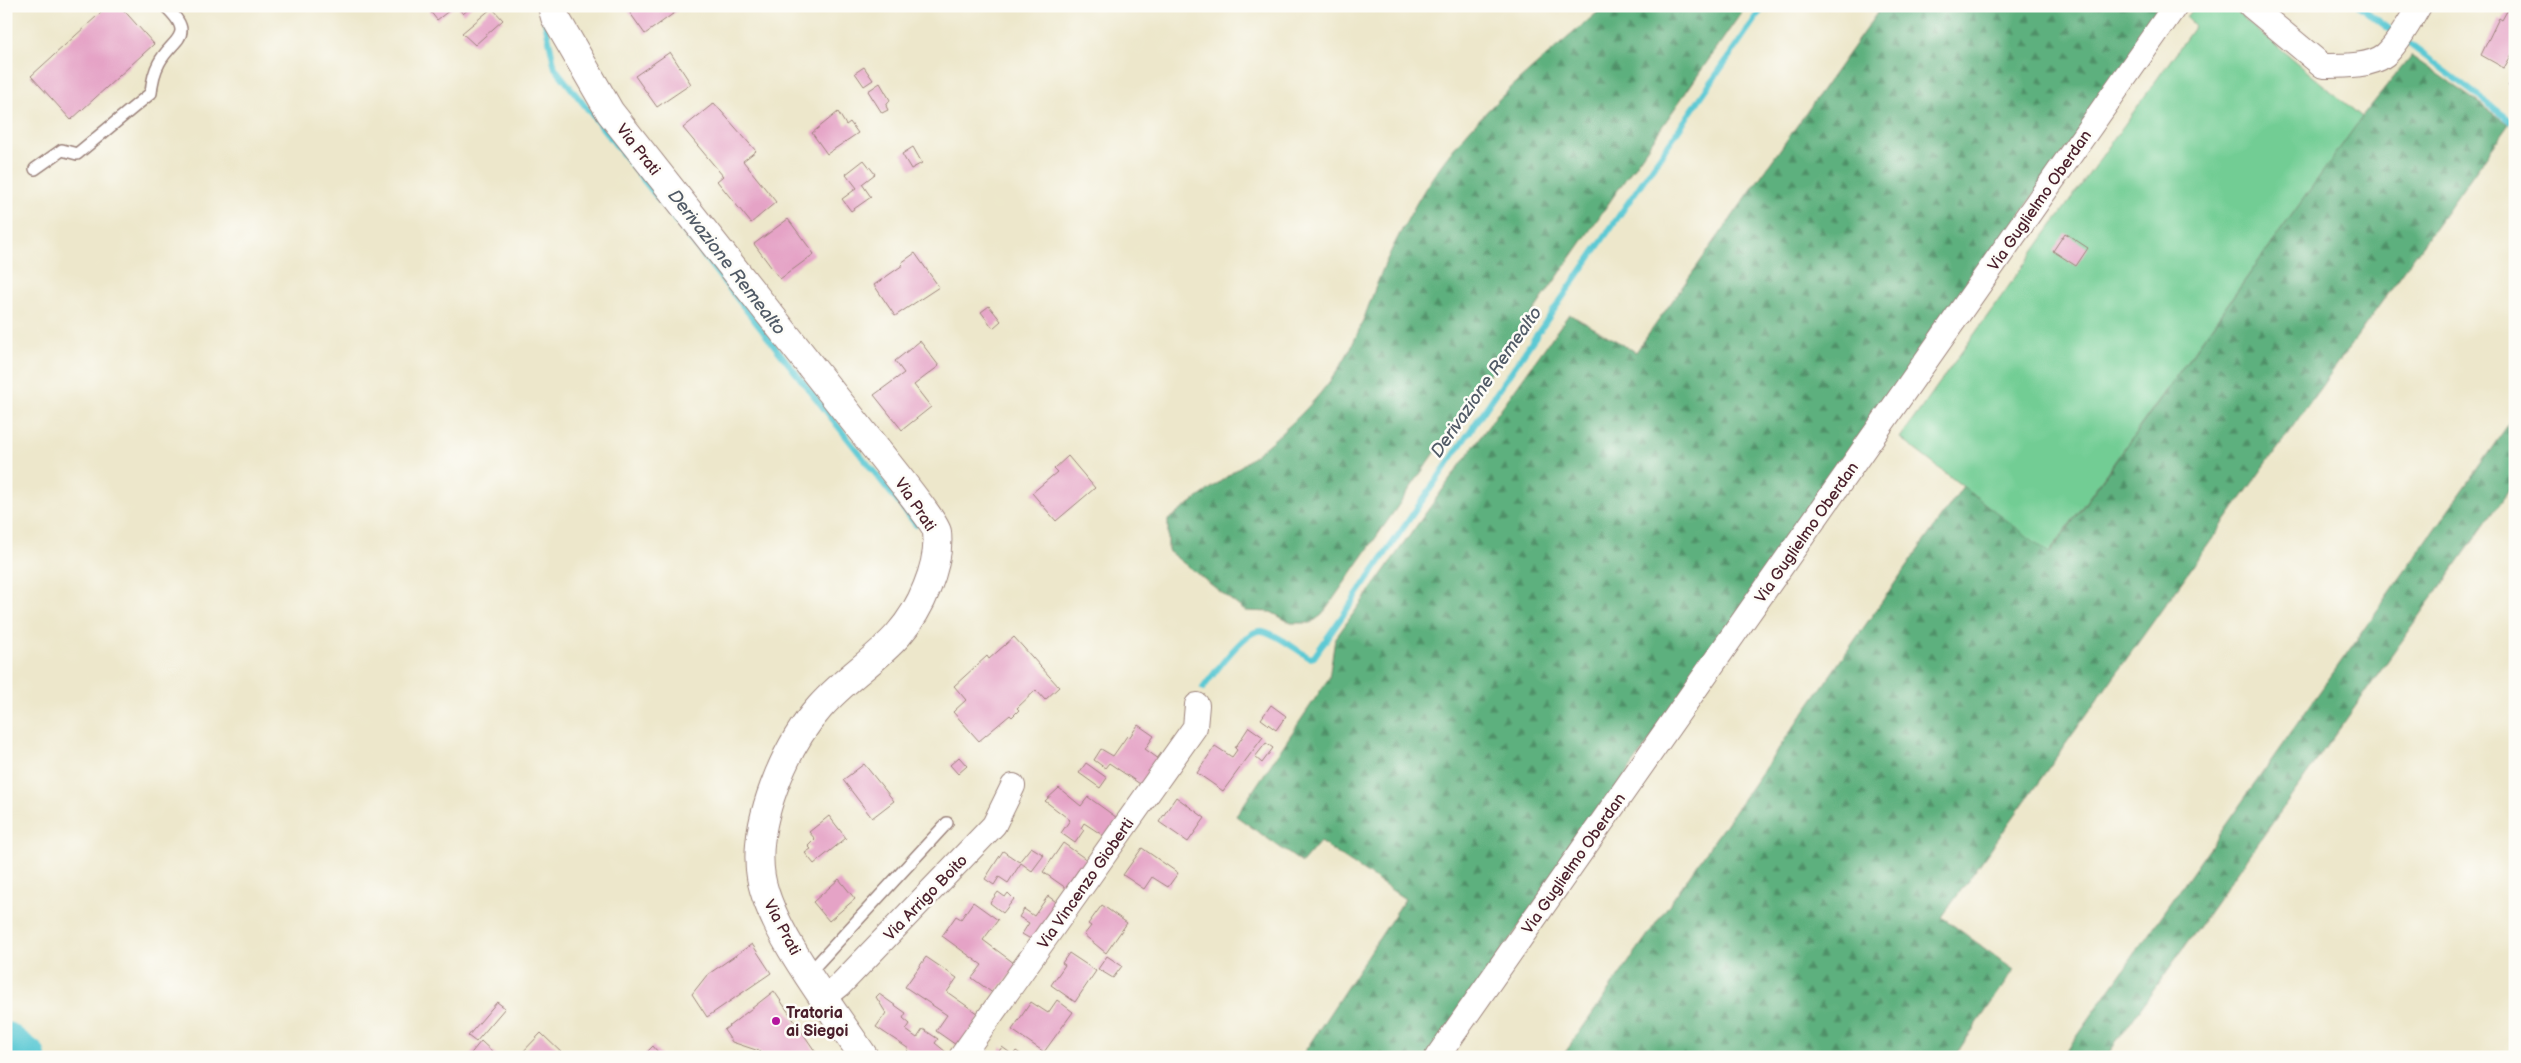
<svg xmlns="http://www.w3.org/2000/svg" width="2521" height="1063" font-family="'Balsamiq Sans',sans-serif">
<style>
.forest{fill:url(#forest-firs);stroke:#546854}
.green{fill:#72cd94;stroke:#5e7660}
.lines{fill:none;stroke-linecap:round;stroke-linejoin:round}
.stream{stroke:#5cc9d4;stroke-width:6}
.river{stroke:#5cc9d4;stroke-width:38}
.building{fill:#e5a3c6}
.service-casing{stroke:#9c837b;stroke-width:14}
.minor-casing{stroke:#9c837b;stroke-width:26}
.tertiary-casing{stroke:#9c837b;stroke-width:30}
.service{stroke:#fff;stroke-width:11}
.minor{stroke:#fff;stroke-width:24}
.tertiary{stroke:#fff;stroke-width:28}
.poi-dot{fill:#b5179e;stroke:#fdfcf7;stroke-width:2}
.labels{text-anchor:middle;stroke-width:5;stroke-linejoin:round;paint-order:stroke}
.street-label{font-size:16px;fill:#4a1f2b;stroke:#fdfcf7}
.poi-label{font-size:16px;font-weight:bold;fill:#4a1f2b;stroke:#fdfcf7;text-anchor:start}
.water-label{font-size:18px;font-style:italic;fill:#505a66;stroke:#fdfcf7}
</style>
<defs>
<pattern id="forest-firs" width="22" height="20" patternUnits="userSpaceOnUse" patternTransform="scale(1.25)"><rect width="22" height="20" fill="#5db07e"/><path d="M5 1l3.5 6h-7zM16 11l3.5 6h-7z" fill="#4f8f67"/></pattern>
</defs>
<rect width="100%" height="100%" fill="#fdfcf7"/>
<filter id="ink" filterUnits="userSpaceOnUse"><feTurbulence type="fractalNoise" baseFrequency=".02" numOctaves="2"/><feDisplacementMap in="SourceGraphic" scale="10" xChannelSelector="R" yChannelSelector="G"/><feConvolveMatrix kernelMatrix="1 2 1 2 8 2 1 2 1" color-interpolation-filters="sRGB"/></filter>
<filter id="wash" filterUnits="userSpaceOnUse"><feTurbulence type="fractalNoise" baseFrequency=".0096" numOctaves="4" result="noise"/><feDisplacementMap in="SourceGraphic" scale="20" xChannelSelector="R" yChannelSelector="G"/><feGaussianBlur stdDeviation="1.12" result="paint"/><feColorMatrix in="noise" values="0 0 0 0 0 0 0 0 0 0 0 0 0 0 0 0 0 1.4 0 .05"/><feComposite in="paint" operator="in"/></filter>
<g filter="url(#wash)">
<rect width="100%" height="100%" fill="#ede7cb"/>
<!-- forest -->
<g class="forest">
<path d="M 1605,6 L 1746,6 L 1322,615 L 1311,623 L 1291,623 L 1271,612 L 1245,611 L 1168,551 L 1168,520 C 1226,476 1295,433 1337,371 C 1358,341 1368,305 1382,271 C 1391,249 1404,226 1416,204 C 1462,122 1535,66 1605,6 Z"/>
<path d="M 1882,6 L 2167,6 L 1427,1057 L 1301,1057 L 1405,899 L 1320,842 L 1302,863 L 1236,816 L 1329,678 L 1335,639 L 1569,314 L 1636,352 Z"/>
<path d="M 2411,56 L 2509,124 L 1942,917 L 2014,970 L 1954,1057 L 1562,1057 L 1963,486 L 2050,553 L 2362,117 Z"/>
<path d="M 2515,415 L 2515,482 L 2106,1057 L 2062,1057 Z"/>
</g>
<!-- green -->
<path class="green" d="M 2198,6 L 2231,8 L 2362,117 L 2049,553 L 1900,438 L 2195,26 L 2186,17 L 2193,8 Z"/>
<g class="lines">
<!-- stream -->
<g class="stream">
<path d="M 2359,6 L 2396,34"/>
<path d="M 545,22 L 555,68 L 916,525"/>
<path d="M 2404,40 L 2515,124"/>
<path d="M 1203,688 C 1214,674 1246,627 1263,631 C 1279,635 1296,650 1310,658 L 1314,657 L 1764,6"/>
</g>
<!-- river -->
<path class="river" d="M 6,1041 L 27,1057"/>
</g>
<g id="blocks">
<!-- building -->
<g class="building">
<path d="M 108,6 L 120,6 L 154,44 L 71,120 L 31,76 Z"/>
<path d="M 426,6 L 455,6 L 437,20 Z"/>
<path d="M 457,6 L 472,6 L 463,14 Z"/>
<path d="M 625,6 L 674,6 L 677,11 L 645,34 Z"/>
<path d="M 492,8 L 503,20 L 475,45 L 462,33 Z"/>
<path d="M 2507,11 L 2515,15 L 2515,49 L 2504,68 L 2481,55 L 2499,18 L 2502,20 Z"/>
<path d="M 670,52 L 691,84 L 657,107 L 635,76 Z"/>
<path d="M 864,67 L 873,80 L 864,86 L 855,73 Z"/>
<path d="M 2515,76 L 2515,90 L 2508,86 Z"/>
<path d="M 880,83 L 890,100 L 886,106 L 888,110 L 882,113 L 868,91 Z"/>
<path d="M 714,103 L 756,151 L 743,161 L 776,202 L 751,223 L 717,181 L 723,176 L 683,128 Z"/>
<path d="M 838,112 L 846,125 L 850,122 L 858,133 L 827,154 L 812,133 Z"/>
<path d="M 913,147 L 922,163 L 911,169 L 902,154 Z"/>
<path d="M 864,160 L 875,174 L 862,184 L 871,197 L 851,211 L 842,199 L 857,188 L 846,174 Z"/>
<path d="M 788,219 L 814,254 L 780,279 L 754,244 Z"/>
<path d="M 2065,233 L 2088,248 L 2076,266 L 2053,251 Z"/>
<path d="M 915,253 L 939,287 L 895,316 L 874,285 L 903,265 L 901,263 Z"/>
<path d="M 989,306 L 1001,321 L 993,328 L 981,312 Z"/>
<path d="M 920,341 L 939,366 L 914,385 L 931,407 L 902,430 L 874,395 L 904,373 L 895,361 Z"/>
<path d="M 1068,456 L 1095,488 L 1056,521 L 1032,493 L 1057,472 L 1054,469 Z"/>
<path d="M 1014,637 L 1059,687 L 1045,700 L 1036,690 L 1017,708 L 1019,710 L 1012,717 L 1010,715 L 979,741 L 953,712 L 966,700 L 954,686 L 987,656 L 989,659 Z"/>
<path d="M 1271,705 L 1286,716 L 1276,730 L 1261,719 Z"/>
<path d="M 1138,725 L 1154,736 L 1145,749 L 1163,762 L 1146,788 L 1109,763 L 1105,768 L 1094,760 L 1101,749 L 1113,756 L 1127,736 L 1129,738 Z"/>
<path d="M 1249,727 L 1263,737 L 1223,791 L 1197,773 L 1215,746 L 1232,757 L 1237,750 L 1235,748 Z"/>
<path d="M 1266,743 L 1273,748 L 1262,763 L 1255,757 Z"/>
<path d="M 959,757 L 967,766 L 958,774 L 950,765 Z"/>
<path d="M 1086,763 L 1107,778 L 1100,788 L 1079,773 Z"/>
<path d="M 864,764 L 894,801 L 872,818 L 843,780 Z"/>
<path d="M 1059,788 L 1081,806 L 1088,797 L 1120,820 L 1107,838 L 1084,823 L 1081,828 L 1084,830 L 1075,843 L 1061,833 L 1070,820 L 1045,801 Z"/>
<path d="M 1176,797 L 1205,818 L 1188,842 L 1159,822 Z"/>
<path d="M 829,816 L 846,838 L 814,864 L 805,853 L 811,849 L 808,846 L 815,839 L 809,832 Z"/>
<path d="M 1063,843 L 1090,862 L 1083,872 L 1079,869 L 1066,888 L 1043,872 Z"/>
<path d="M 1031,847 L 1044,855 L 1032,871 L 1021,863 L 1008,883 L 999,877 L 994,885 L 985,879 L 1003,851 L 1019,862 Z"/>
<path d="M 1142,848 L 1178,873 L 1168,887 L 1152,877 L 1144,889 L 1123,875 Z"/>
<path d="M 839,879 L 855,899 L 829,921 L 813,902 Z"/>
<path d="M 998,892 L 1005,897 L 1008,893 L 1014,899 L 1003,913 L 990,903 Z"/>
<path d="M 1048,896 L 1059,904 L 1034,941 L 1022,934 L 1029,923 L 1019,917 L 1024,909 L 1034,916 Z"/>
<path d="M 973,902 L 998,920 L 983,940 L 1018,966 L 994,994 L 972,978 L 982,965 L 942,936 L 956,916 L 961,919 Z"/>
<path d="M 1102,905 L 1127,923 L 1106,953 L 1084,935 L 1091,926 L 1088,924 Z"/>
<path d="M 752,944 L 771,973 L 707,1017 L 692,994 L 707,975 Z"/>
<path d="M 1069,953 L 1096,971 L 1075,1002 L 1051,985 L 1065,965 L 1062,963 Z"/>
<path d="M 1107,956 L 1122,966 L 1113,978 L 1098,969 Z"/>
<path d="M 926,957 L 957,978 L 947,992 L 981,1016 L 959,1047 L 936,1031 L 947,1015 L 905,987 Z"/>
<path d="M 774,991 L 819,1057 L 763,1057 L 759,1051 L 732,1042 L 724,1030 Z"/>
<path d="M 879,994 L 906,1013 L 903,1018 L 910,1024 L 906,1030 L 917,1038 L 923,1029 L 938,1039 L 935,1043 L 952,1057 L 915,1057 L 907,1051 L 909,1049 L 876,1027 L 886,1013 L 876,997 Z"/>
<path d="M 1057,1000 L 1073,1012 L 1044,1052 L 1012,1030 L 1031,1002 L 1048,1013 Z"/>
<path d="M 497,1002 L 505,1008 L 476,1042 L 468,1036 Z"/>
<path d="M 541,1033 L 566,1057 L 518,1057 Z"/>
<path d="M 481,1041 L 497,1056 L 497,1057 L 468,1057 Z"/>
<path d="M 653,1046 L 662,1057 L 642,1057 Z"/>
<path d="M 1002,1047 L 1013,1055 L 1016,1051 L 1025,1057 L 995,1057 Z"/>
</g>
</g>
</g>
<g filter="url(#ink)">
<use href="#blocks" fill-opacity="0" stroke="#9c837b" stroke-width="1"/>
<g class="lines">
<defs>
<g id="service">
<path d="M 35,169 L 62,150 L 77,154 L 151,93 C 152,82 154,72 159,63 C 172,38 198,37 165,6"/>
<path d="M 808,974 L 947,823"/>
</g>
<g id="minor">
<path d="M 2251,6 L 2323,66 C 2341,66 2370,67 2385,55 C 2397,45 2411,20 2419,6"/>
<path d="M 825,997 L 840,985 L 994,825 L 1013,786"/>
<path d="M 961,1057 L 1195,727 L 1197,705"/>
<path d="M 1437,1057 L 2175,6"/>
</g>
<path id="tertiary" d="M 552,6 L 555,17 L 610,112 L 903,483 C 909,491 936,525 937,532 C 939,551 934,570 927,587 C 903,649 860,662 820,707 C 785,746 752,824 761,877 C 770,931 833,1010 864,1057"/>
</defs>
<!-- service casing -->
<use href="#service" class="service-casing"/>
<!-- minor casing -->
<use href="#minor" class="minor-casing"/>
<!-- tertiary casing -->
<use href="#tertiary" class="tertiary-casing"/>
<!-- service -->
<use href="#service" class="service"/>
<!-- minor -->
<use href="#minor" class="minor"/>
<!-- tertiary -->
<use href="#tertiary" class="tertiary"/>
</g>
</g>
<!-- markers -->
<circle class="poi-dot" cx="776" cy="1021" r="5"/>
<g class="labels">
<!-- street labels -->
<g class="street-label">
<text transform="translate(639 149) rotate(52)" y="6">Via Prati</text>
<text transform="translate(2039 200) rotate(-55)" y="6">Via Guglielmo Oberdan</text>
<text transform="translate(916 504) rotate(56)" y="6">Via Prati</text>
<text transform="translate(1806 532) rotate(-55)" y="6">Via Guglielmo Oberdan</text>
<text transform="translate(1573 863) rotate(-55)" y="6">Via Guglielmo Oberdan</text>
<text transform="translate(1085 883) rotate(-55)" y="6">Via Vincenzo Gioberti</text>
<text transform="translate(925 897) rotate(-46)" y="6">Via Arrigo Boito</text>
<text transform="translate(783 927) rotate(62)" y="6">Via Prati</text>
</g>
<!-- poi labels -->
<g class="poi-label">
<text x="786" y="1018">Tratoria<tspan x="786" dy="18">ai Siegoi</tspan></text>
</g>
<!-- water labels -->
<g class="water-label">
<text transform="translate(727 262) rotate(52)" y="6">Derivazione Remealto</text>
<text transform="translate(1486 382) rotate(-55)" y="6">Derivazione Remealto</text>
</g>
</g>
<!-- margin -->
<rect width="2521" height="1063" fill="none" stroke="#fdfcf7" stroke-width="25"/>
</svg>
